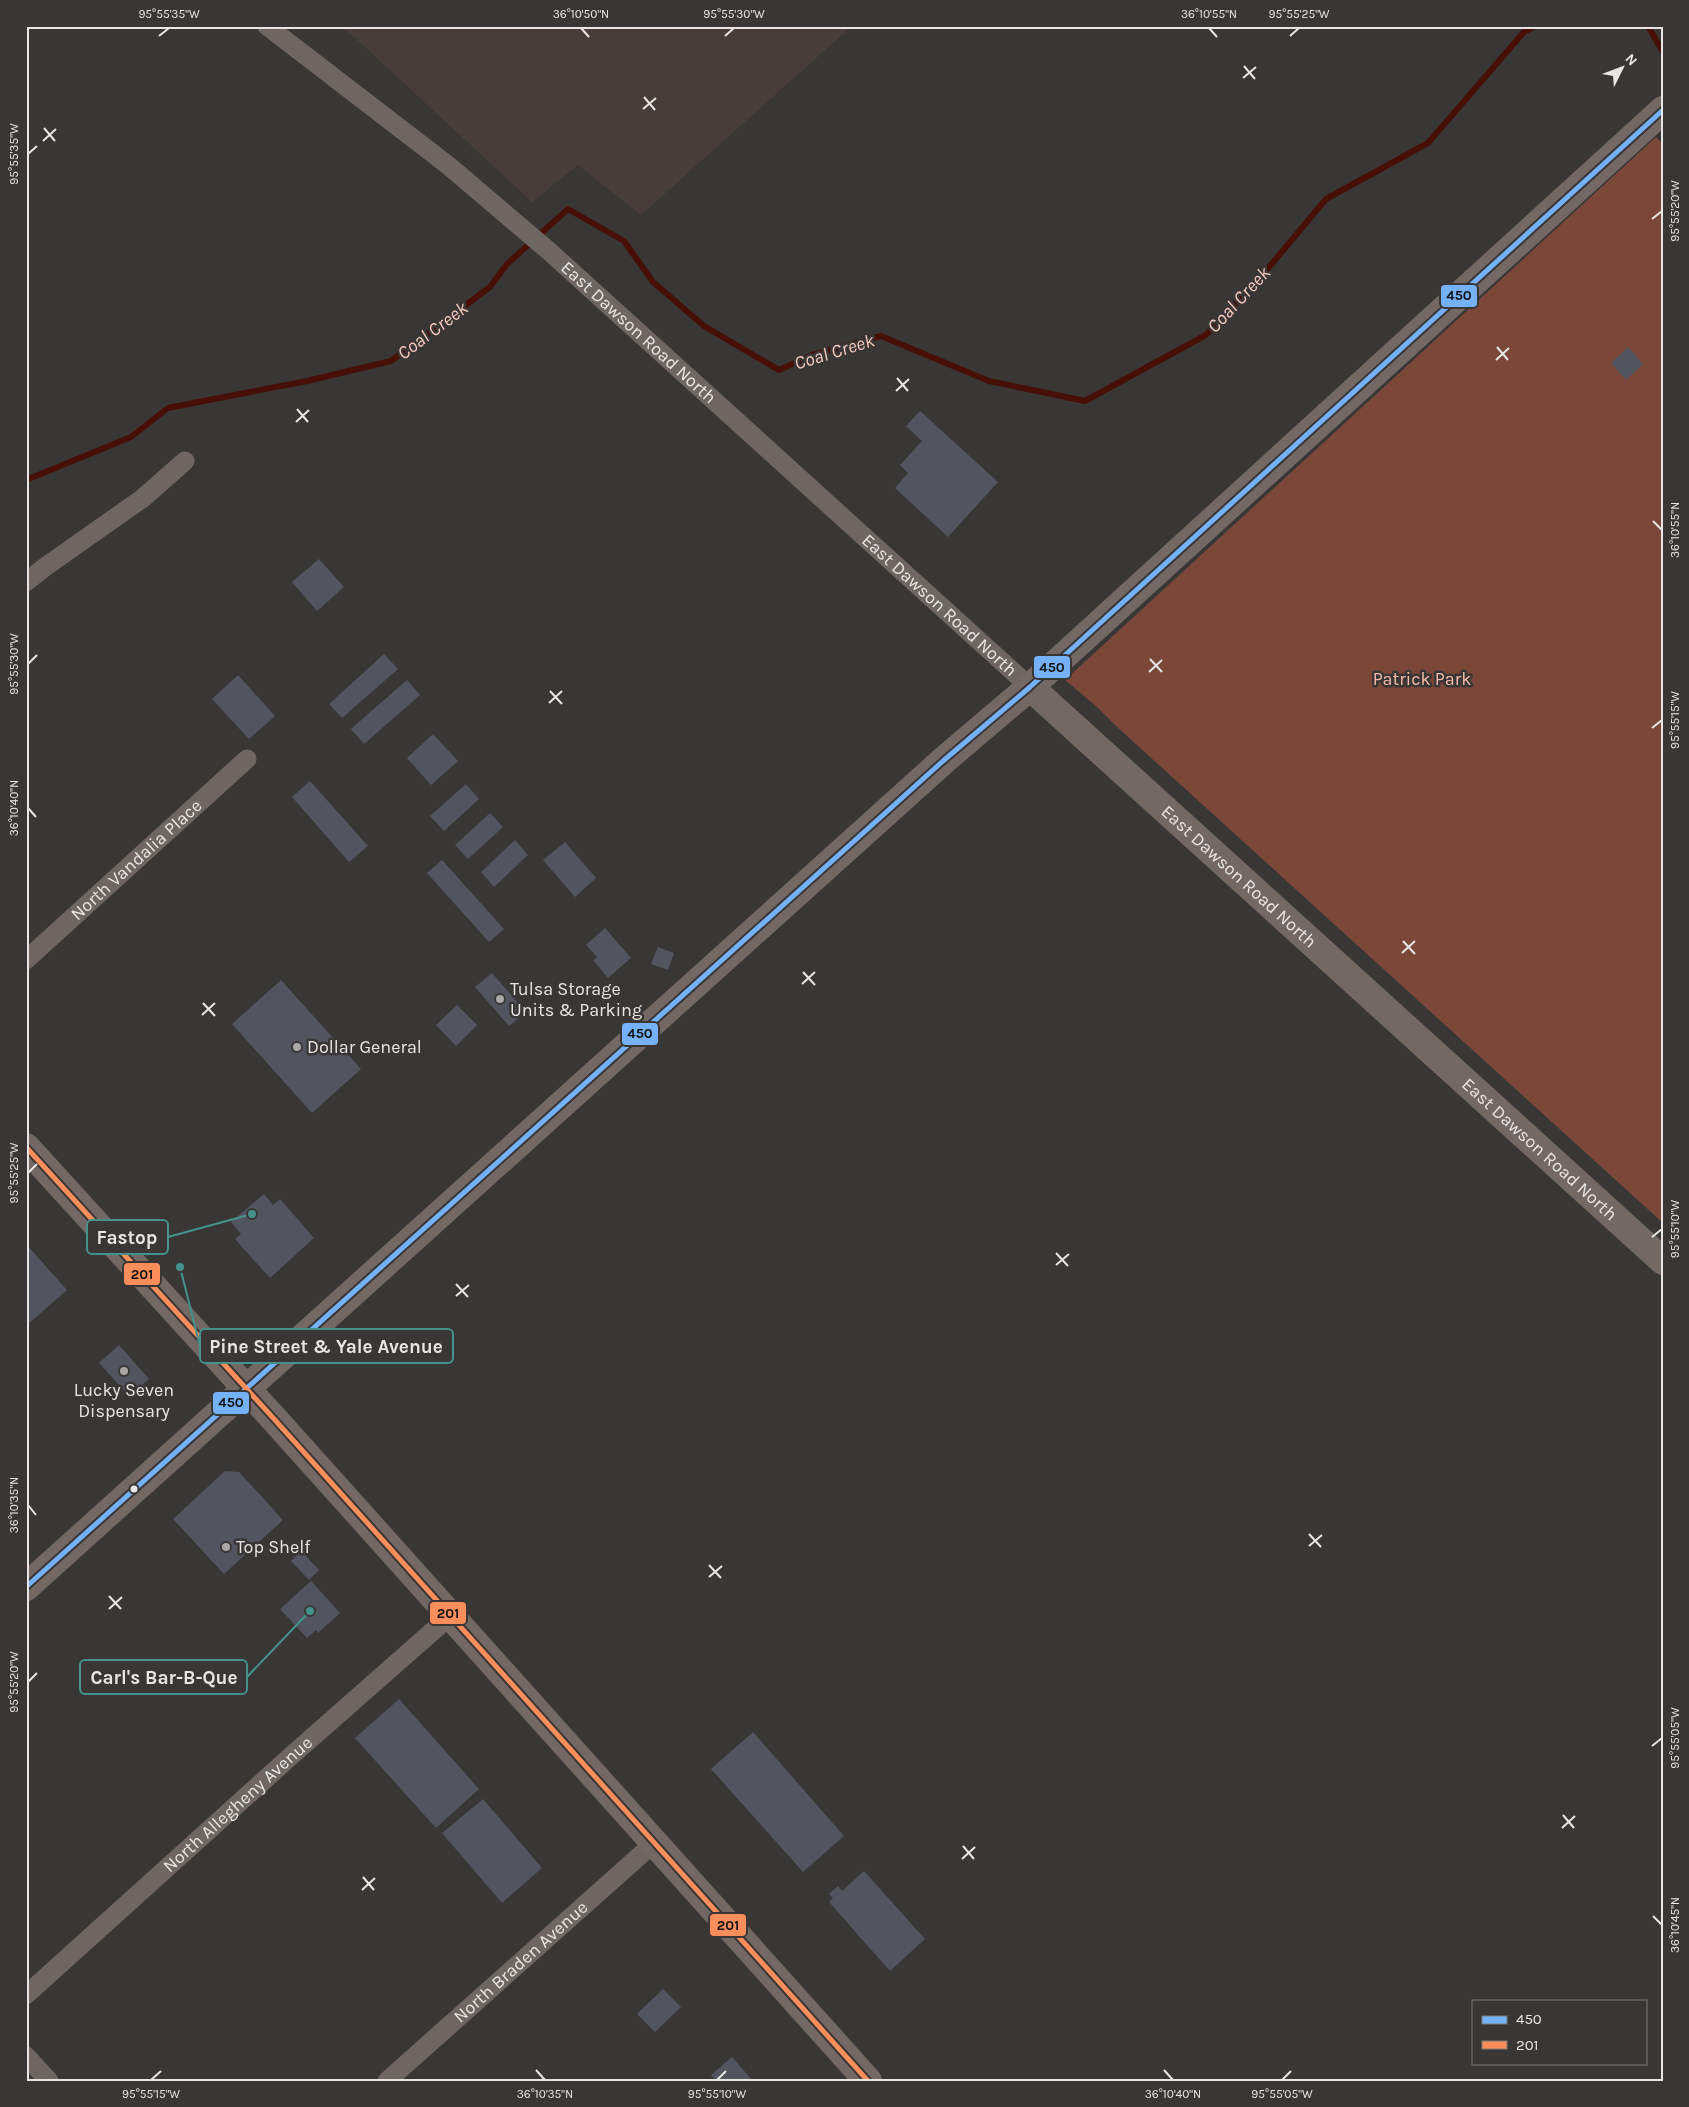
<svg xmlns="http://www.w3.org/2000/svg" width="1689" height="2107" font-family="Karla,sans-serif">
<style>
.built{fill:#473e3c}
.green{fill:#7a4739}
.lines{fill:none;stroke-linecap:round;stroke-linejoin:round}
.stream{stroke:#470f05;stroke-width:6}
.building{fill:#52555f}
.street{stroke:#6e6663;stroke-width:19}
.secondary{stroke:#746865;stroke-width:28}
.bus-1-casing{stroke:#393635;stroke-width:9}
.bus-2-casing{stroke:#393635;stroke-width:9}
.bus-1{stroke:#74b1f6;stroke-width:5}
.bus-2{stroke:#fa8e5a;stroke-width:5}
.ticks{fill:none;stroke:#e8e6e5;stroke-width:2}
.poi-dot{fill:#aaa9a8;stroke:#393635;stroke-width:2}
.bus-dot{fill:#e8e6e5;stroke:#393635;stroke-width:2}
.labels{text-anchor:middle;stroke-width:5;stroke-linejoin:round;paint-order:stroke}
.street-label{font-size:18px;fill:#e8e6e5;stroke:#393635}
.park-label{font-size:18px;fill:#f7bba9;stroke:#393635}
.poi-label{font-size:18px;fill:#e8e6e5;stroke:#393635;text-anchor:start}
.water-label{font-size:19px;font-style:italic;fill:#f5cbbf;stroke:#393635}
.leader{fill:none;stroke:#45928c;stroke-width:2}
.callout-dot{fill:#45928c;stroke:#393635;stroke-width:2}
.callout{fill:#393635;stroke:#45928c;stroke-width:2}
.callout-label{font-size:19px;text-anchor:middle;font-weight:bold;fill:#e8e6e5}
.line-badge{stroke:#393635;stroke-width:2}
.pale-badge-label{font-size:14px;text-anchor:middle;font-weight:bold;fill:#111}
.neatline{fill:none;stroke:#e8e6e5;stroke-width:2}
.ticks-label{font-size:12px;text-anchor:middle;fill:#e8e6e5}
</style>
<rect width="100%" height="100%" fill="#383736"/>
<!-- built -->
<path class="built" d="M 339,26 L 852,26 L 641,215 L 578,165 L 532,202 L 354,37 Z"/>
<!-- green -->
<path class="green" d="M 1656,137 L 1663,144 L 1663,1223 L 1116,726 L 1097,707 L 1065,680 Z"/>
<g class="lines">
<!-- stream -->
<g class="stream">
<path d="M 1648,26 L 1663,52"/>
<path d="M 26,480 L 131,437 L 168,408 L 307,381 L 391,361 L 490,287 L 507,264 L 568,209 L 624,241 L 653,282 L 704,326 L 779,370 L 812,355 L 881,336 L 989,381 L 1085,401 L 1206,335 L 1260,278 L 1326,199 L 1428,143 L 1524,32 L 1535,26"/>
</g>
</g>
<!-- building -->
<g class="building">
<path d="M 1628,347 L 1643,364 L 1626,380 L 1611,363 Z"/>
<path d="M 920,411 L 998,482 L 948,537 L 895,488 L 908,473 L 900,465 L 922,441 L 906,426 Z"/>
<path d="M 319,559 L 344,587 L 317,611 L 292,582 Z"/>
<path d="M 384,654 L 398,669 L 342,718 L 329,704 Z"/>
<path d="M 238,675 L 275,716 L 249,739 L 212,699 Z"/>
<path d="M 407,680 L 420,695 L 364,744 L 351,729 Z"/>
<path d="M 433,734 L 458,761 L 431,785 L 407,758 Z"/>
<path d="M 310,781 L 368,846 L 349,862 L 292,797 Z"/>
<path d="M 466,784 L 479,799 L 444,831 L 430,816 Z"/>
<path d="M 490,813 L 503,827 L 468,859 L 455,845 Z"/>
<path d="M 515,840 L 528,855 L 494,887 L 481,872 Z"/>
<path d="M 565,842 L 596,878 L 575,897 L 543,860 Z"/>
<path d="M 442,860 L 504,929 L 489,942 L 427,873 Z"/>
<path d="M 605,928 L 631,958 L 608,978 L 593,960 L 597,957 L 586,945 Z"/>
<path d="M 658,947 L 674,953 L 668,970 L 651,964 Z"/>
<path d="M 492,973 L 526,1012 L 509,1026 L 475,987 Z"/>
<path d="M 281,980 L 361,1069 L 312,1113 L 232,1024 Z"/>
<path d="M 457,1005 L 477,1025 L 456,1046 L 436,1025 Z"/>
<path d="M 264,1194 L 273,1205 L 280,1199 L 314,1238 L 270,1278 L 235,1239 L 241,1234 L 231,1222 Z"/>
<path d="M 26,1244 L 67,1290 L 26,1326 Z"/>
<path d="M 119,1345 L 149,1379 L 129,1396 L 99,1363 Z"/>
<path d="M 225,1471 L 239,1472 L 283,1520 L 224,1574 L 173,1519 Z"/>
<path d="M 301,1551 L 319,1570 L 309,1580 L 291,1561 Z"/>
<path d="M 311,1581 L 340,1613 L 318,1633 L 316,1630 L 307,1638 L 280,1609 Z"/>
<path d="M 399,1699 L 479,1789 L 436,1828 L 355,1738 Z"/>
<path d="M 753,1732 L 844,1836 L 803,1872 L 711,1769 Z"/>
<path d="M 483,1799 L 542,1868 L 502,1903 L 442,1833 Z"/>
<path d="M 864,1871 L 925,1939 L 890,1971 L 829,1902 L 833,1898 L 829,1894 L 838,1886 L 842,1891 Z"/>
<path d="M 663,1989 L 681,2007 L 655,2032 L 637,2014 Z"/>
<path d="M 732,2057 L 753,2081 L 716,2081 L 711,2075 Z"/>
</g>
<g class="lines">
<!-- street -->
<g class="street">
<path id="s1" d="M 267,26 L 449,166 L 550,252 L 1030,687"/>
<path d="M 26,582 L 45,567 L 143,498 L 185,461"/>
<path id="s2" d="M 26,960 L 247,759"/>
<path id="s3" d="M 26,1995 L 291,1756 L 450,1616"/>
<path d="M 26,2056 L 49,2081"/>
<path id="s4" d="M 387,2081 L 654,1843"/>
</g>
<!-- secondary -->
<g class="secondary">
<path id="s5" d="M 1030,687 L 1663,1261"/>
<path d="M 26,1147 L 275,1420 L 868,2081"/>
<path d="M 26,1587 L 943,761 L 1030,687 L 1663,110"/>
</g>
<defs>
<path id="bus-1" d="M 26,1587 L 943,761 L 1030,687 L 1663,110"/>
<path id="bus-2" d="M 26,1147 L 275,1420 L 868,2081"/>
</defs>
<!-- bus-1 casing -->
<use href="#bus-1" class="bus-1-casing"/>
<!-- bus-2 casing -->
<use href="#bus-2" class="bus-2-casing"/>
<!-- bus-1 -->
<use href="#bus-1" class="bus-1"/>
<!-- bus-2 -->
<use href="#bus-2" class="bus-2"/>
</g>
<!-- ticks -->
<path class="ticks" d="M 581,28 L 589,37M 1209,28 L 1217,37M 159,36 L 169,28M 725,36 L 734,28M 1290,36 L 1299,28M 1244,66 L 1255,79M 1243,78 L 1256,67M 644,97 L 655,110M 643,109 L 656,98M 44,128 L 55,141M 43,141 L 56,129M 28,154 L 37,146M 1652,219 L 1662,211M 1497,347 L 1508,360M 1496,360 L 1509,348M 897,378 L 908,391M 896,391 L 909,379M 297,409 L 308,422M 296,422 L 309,410M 1653,521 L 1662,530M 1150,659 L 1162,672M 28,664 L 37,655M 1149,672 L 1162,660M 550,691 L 562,704M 549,703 L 562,691M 1652,728 L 1662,720M 28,808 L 36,817M 1403,941 L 1415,954M 1402,953 L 1415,941M 803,972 L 815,985M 802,984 L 815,972M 203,1003 L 215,1016M 202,1015 L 215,1003M 28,1173 L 37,1164M 1652,1237 L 1662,1229M 1056,1253 L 1068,1266M 1056,1265 L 1069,1254M 456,1284 L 468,1297M 456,1296 L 469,1285M 28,1505 L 36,1515M 1309,1534 L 1321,1547M 1309,1546 L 1322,1535M 709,1565 L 721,1578M 709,1577 L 722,1566M 109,1596 L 121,1609M 109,1609 L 122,1597M 28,1682 L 37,1673M 1652,1746 L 1662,1738M 1563,1815 L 1574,1828M 1562,1828 L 1575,1816M 963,1846 L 974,1859M 962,1859 L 975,1847M 363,1877 L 374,1890M 362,1890 L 375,1878M 1653,1916 L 1662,1925M 536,2070 L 545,2080M 1164,2070 L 1173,2080M 151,2080 L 161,2071M 717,2080 L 726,2071M 1282,2080 L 1291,2071"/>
<!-- markers -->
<g class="poi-dot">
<circle cx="500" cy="999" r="5"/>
<circle cx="297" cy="1047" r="5"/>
<circle cx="124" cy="1371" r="5"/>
<circle cx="226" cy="1547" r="5"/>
</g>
<circle class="bus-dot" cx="134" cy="1489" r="4.5"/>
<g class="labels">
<!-- street labels -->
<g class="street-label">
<text dy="6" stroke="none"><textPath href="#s1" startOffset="482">East Dawson Road North</textPath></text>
<text dy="6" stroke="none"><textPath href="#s1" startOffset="888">East Dawson Road North</textPath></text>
<text dy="6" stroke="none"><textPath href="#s2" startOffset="149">North Vandalia Place</textPath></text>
<text dy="6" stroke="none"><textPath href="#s5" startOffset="282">East Dawson Road North</textPath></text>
<text dy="6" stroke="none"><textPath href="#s5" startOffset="688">East Dawson Road North</textPath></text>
<text dy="6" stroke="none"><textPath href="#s3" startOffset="285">North Allegheny Avenue</textPath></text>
<text dy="6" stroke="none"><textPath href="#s4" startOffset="179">North Braden Avenue</textPath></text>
</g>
<!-- park labels -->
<g class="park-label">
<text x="1422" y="685">Patrick Park</text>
</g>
<!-- poi labels -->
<g class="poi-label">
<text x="510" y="995">Tulsa Storage<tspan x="510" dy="21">Units &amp; Parking</tspan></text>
<text x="307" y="1053">Dollar General</text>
<text x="124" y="1396" text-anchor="middle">Lucky Seven<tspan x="124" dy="21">Dispensary</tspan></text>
<text x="236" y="1553">Top Shelf</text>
</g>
<!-- water labels -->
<g class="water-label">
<text transform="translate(1238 299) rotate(-47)" y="7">Coal Creek</text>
<text transform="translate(432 330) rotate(-37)" y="7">Coal Creek</text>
<text transform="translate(834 351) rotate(-17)" y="7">Coal Creek</text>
</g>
</g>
<!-- callouts -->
<path class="leader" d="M252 1214L168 1237M180 1267L200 1346M310 1611L247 1677"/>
<g class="callout-dot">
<circle cx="252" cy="1214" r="5"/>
<circle cx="180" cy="1267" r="5"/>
<circle cx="310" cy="1611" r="5"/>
</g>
<g class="callout">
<rect x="87" y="1220" width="81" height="34" rx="5"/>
<rect x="200" y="1329" width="253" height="34" rx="5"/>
<rect x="80" y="1660" width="167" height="34" rx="5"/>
</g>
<g class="callout-label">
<text x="127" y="1244">Fastop</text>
<text x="326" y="1353">Pine Street &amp; Yale Avenue</text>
<text x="164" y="1684">Carl's Bar-B-Que</text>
</g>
<g class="line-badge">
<rect x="1440" y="284" width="38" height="24" rx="5" fill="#74b1f6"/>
<rect x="1033" y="655" width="38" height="24" rx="5" fill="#74b1f6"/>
<rect x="621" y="1022" width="38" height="24" rx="5" fill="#74b1f6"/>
<rect x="123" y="1262" width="38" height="24" rx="5" fill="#fa8e5a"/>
<rect x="212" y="1391" width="38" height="24" rx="5" fill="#74b1f6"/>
<rect x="429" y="1601" width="38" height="24" rx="5" fill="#fa8e5a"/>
<rect x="709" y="1913" width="38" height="24" rx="5" fill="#fa8e5a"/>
</g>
<g class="pale-badge-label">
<text x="1459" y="300">450</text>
<text x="1052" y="672">450</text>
<text x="640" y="1038">450</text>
<text x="142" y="1279">201</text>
<text x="231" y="1407">450</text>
<text x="448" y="1618">201</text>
<text x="728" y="1930">201</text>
</g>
<!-- border -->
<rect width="1689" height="2107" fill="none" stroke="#393635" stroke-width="55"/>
<!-- legend -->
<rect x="1472" y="2000" width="175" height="65" fill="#393635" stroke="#7f7c7b"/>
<rect x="1482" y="2016" width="25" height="8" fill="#74b1f6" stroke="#7f7c7b"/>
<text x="1516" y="2024" font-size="15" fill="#e8e6e5">450</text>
<rect x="1482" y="2041" width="25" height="8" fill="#fa8e5a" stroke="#7f7c7b"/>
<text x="1516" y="2050" font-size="15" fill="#e8e6e5">201</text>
<!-- north arrow -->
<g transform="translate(1622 68) rotate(48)" stroke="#393635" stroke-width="4" paint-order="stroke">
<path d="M0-4L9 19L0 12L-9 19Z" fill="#e8e6e5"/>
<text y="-8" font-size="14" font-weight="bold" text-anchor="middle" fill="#e8e6e5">N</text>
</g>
<rect x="28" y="28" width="1634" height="2052" class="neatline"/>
<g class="ticks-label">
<text x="169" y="18">95°55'35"W</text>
<text x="581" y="18">36°10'50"N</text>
<text x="734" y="18">95°55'30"W</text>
<text x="1209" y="18">36°10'55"N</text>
<text x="1299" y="18">95°55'25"W</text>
<text transform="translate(14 154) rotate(-90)" y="4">95°55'35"W</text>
<text transform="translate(1675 211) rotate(-90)" y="4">95°55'20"W</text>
<text transform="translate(1675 530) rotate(-90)" y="4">36°10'55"N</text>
<text transform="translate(14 664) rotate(-90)" y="4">95°55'30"W</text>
<text transform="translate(1675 720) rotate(-90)" y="4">95°55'15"W</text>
<text transform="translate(14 808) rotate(-90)" y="4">36°10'40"N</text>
<text transform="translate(14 1173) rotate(-90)" y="4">95°55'25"W</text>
<text transform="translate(1675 1229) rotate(-90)" y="4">95°55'10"W</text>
<text transform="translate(14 1505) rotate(-90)" y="4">36°10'35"N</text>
<text transform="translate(14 1682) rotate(-90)" y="4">95°55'20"W</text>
<text transform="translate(1675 1738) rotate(-90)" y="4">95°55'05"W</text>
<text transform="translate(1675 1925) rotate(-90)" y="4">36°10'45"N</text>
<text x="151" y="2098">95°55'15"W</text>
<text x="545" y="2098">36°10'35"N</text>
<text x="717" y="2098">95°55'10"W</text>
<text x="1173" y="2098">36°10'40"N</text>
<text x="1282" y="2098">95°55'05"W</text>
</g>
</svg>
